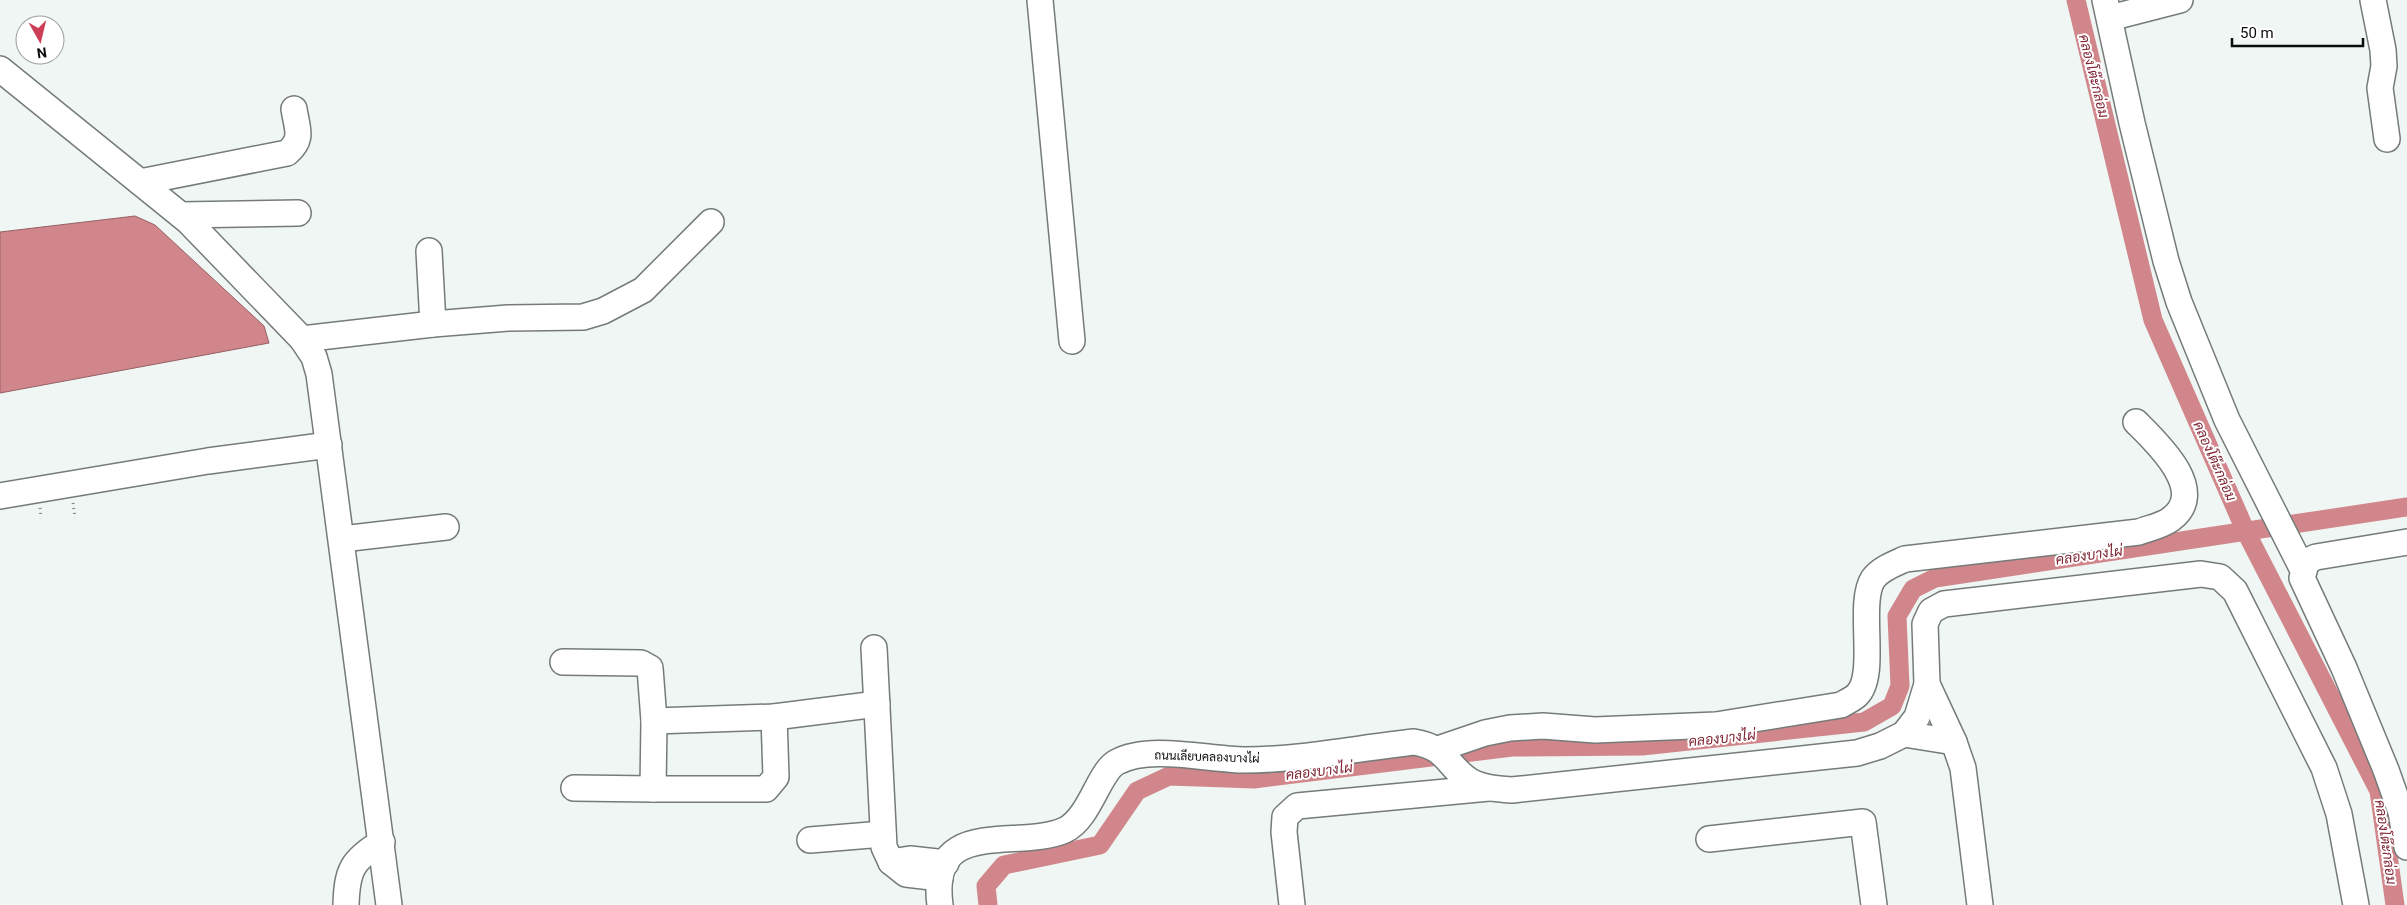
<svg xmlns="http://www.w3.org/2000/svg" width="2407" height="905" font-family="Roboto,Sarabun,sans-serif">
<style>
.water{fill:#d1868b;stroke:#956165}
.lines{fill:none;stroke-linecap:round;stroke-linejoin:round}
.canal{stroke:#d1868b;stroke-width:19}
.minor-casing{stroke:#747b78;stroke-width:28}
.path{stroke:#7a7e7c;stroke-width:3;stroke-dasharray:1 4;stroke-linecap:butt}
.minor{stroke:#fff;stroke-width:25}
.labels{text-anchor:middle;stroke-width:4;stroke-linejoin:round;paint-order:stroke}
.street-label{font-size:12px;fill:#0a0c0b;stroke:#fff}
.water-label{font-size:14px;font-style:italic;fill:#7f2634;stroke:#fff}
</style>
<rect width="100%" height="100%" fill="#eff6f3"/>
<!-- water -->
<path class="water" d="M 135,216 L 155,225 L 264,326 L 269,343 L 0,393 L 0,232 Z"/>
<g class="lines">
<!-- canal -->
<g class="canal">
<path d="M 2076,0 L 2153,320 L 2246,532 L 2379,791 L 2395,905"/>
<path d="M 988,905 L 986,886 L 1004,865 L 1100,845 L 1137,791 L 1169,776 L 1254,779 L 1512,747 L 1642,746 L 1864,722 L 1892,706 L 1900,686 L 1897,616 L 1913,589 L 1935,578 L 2407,507"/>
</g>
<defs>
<g id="minor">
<path d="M 1040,0 L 1072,341"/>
<path d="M 2105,0 L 2132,123 L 2166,261 L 2179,302 L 2227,420 L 2303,570"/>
<path d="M 2373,0 L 2383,50 L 2384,66 L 2380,88 L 2387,139"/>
<path d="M 2110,18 L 2180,0"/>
<path d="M 0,69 L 188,221 L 302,339 L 314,357 L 319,374 L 389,905"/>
<path d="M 140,182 L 287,153 C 304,139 297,129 294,109"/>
<path d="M 181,215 L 298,213"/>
<path d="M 429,251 L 433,324"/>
<path d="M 302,339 L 433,324 L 508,318 L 583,317 L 603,311 L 643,290 L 711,222"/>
<path d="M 0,496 L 208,461 L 329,445"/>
<path d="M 342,539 L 446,527"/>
<path d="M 2407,542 L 2316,557 L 2307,561 L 2302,578 L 2344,668 L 2386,770 L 2401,812 L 2407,847"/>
<path d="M 874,648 L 884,847 L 891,862"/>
<path d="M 563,662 L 641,663 L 650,668 L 654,721 L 774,717 L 877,704"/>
<path d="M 1927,684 L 1954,742 L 1963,768 L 1980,905"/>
<path d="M 654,721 L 653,789 L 766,789 L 776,777 L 774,717"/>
<path d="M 1904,734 L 1954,742"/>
<path d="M 1438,749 L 1485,733 L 1510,728 L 1543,726 L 1595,730 L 1716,725 L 1841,705 C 1846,702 1853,699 1857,695 C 1878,675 1857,604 1873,579 C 1880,569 1894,564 1905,559 L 2139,532 C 2149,528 2162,526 2171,519 C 2209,491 2157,443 2136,422"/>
<path d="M 574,788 L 653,789"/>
<path d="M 1709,839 L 1863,822 L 1874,905"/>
<path d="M 810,840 L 883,834"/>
<path d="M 940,878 L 906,874 L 891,862 L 910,859 L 946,863"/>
<path d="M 346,905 C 347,870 352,860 382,842"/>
<path d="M 940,905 C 928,815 1018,851 1065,830 C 1090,818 1099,771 1117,762 C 1150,744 1209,760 1245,760 C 1299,760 1359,748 1414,742 C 1449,748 1445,765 1470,781 C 1483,788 1498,789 1512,790 L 1857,753 L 1880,746 L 1904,734 L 1917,717 L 1927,684 L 1925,624 L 1931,611 L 1944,604 L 2201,574 L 2220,577 L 2235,591 L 2324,768 L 2339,814 L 2356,905"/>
<path d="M 1292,905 L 1284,832 L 1285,817 L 1297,806 L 1489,788"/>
</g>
</defs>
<!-- minor casing -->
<use href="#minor" class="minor-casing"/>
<!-- path -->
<g class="path">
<path d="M 73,503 L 75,518"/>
<path d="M 40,508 L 41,518"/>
</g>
<!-- minor -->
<use href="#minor" class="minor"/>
</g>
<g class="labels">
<!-- street labels -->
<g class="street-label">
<text transform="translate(1207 757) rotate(2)" y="4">ถนนเลียบคลองบางไผ่</text>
</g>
<!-- water labels -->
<g class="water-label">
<text transform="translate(2094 76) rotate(76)" y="5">คลองโต๊ะกล่อม</text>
<text transform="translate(2215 461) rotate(66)" y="5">คลองโต๊ะกล่อม</text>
<text transform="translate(2089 555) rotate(-8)" y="5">คลองบางไผ่</text>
<text transform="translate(1722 738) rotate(-6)" y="5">คลองบางไผ่</text>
<text transform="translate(1319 771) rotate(-7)" y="5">คลองบางไผ่</text>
<text transform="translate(2386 842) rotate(82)" y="5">คลองโต๊ะกล่อม</text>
</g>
</g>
<!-- north arrow -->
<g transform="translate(40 40) rotate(172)"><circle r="24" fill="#ffffff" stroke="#9d9e9d"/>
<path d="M0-4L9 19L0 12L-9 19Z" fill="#ce3e56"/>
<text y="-8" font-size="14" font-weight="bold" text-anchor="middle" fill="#0a0c0b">N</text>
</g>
<!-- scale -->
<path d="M2232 38v8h131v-8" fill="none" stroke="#0a0c0b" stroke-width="2.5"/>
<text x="2240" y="38" font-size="15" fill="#0a0c0b" stroke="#ffffff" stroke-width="4" paint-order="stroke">50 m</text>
</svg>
